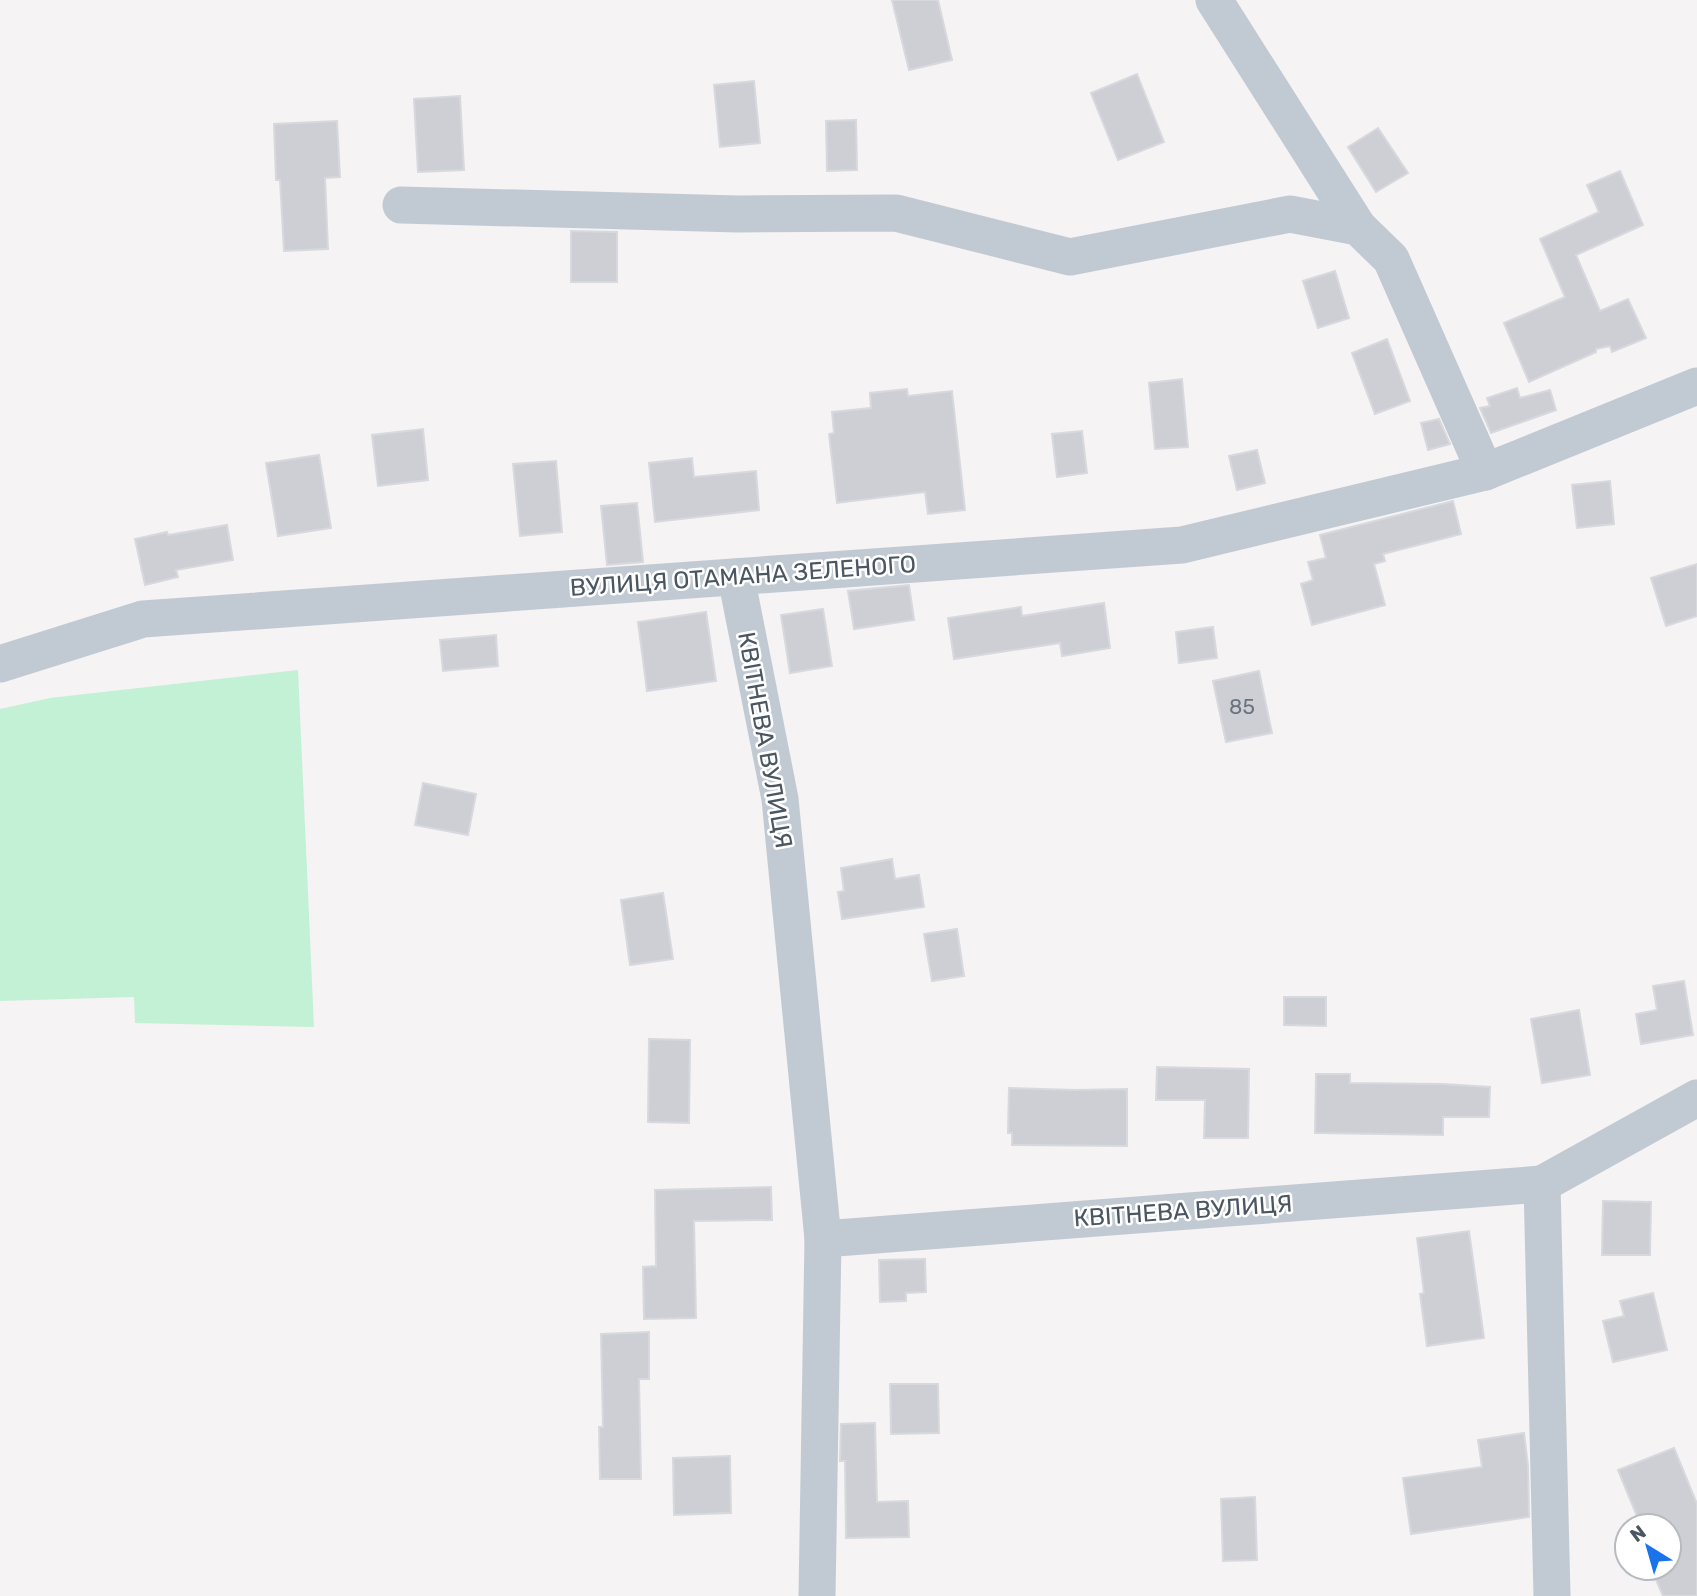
<svg xmlns="http://www.w3.org/2000/svg" width="1697" height="1596" font-family="Rubik,sans-serif">
<style>
.green{fill:#c3f1d5}
.building{fill:#cdcfd5;stroke:#d7d9de;stroke-width:2}
.lines{fill:none;stroke-linecap:round;stroke-linejoin:round}
.minor{stroke:#c1cad2;stroke-width:37}
.labels{text-anchor:middle;stroke-width:5;stroke-linejoin:round;paint-order:stroke}
.number-label{font-size:21px;fill:#6b747e}
.street-label{font-size:24px;fill:#4a5661;stroke:#fff}
</style>
<rect width="100%" height="100%" fill="#f5f3f3"/>
<!-- green -->
<path class="green" d="M 298,670 L 314,1027 L 135,1023 L 134,997 L 0,1001 L 0,709 L 50,698 Z"/>
<!-- building -->
<g class="building">
<path d="M 892,0 L 938,0 L 952,60 L 909,70 Z"/>
<path d="M 1137,74 L 1164,142 L 1118,160 L 1091,93 Z"/>
<path d="M 754,81 L 760,143 L 720,147 L 714,85 Z"/>
<path d="M 460,96 L 464,170 L 418,172 L 414,99 Z"/>
<path d="M 856,120 L 857,170 L 827,171 L 826,121 Z"/>
<path d="M 337,121 L 340,177 L 325,178 L 328,249 L 284,251 L 280,180 L 276,180 L 274,124 Z"/>
<path d="M 1378,128 L 1408,173 L 1376,192 L 1348,147 Z"/>
<path d="M 1620,171 L 1643,225 L 1576,255 L 1600,311 L 1628,299 L 1646,338 L 1612,352 L 1610,346 L 1596,349 L 1596,352 L 1529,382 L 1504,323 L 1565,297 L 1540,239 L 1599,212 L 1587,185 Z"/>
<path d="M 571,231 L 617,232 L 617,282 L 571,282 Z"/>
<path d="M 1335,271 L 1349,318 L 1318,328 L 1303,281 Z"/>
<path d="M 1387,339 L 1410,401 L 1375,414 L 1352,353 Z"/>
<path d="M 1182,379 L 1188,447 L 1155,449 L 1149,383 Z"/>
<path d="M 1517,388 L 1520,398 L 1550,390 L 1556,410 L 1491,433 L 1480,408 L 1490,406 L 1487,398 Z"/>
<path d="M 907,389 L 908,396 L 952,391 L 965,510 L 928,514 L 925,492 L 837,503 L 829,434 L 834,433 L 832,412 L 871,408 L 870,393 Z"/>
<path d="M 1439,419 L 1450,444 L 1428,450 L 1421,423 Z"/>
<path d="M 423,429 L 428,480 L 378,486 L 372,435 Z"/>
<path d="M 1082,431 L 1087,473 L 1057,477 L 1052,434 Z"/>
<path d="M 1257,450 L 1265,483 L 1237,490 L 1229,456 Z"/>
<path d="M 319,455 L 331,528 L 278,536 L 266,463 Z"/>
<path d="M 692,458 L 694,477 L 756,471 L 759,510 L 655,522 L 649,463 Z"/>
<path d="M 556,461 L 562,532 L 520,536 L 513,464 Z"/>
<path d="M 1610,481 L 1614,524 L 1577,528 L 1572,485 Z"/>
<path d="M 1453,501 L 1461,534 L 1383,554 L 1385,561 L 1374,564 L 1385,605 L 1312,625 L 1301,584 L 1313,580 L 1308,562 L 1326,558 L 1320,535 Z"/>
<path d="M 637,503 L 643,562 L 607,565 L 601,506 Z"/>
<path d="M 227,525 L 233,560 L 176,570 L 178,577 L 145,585 L 135,539 L 167,532 L 168,535 Z"/>
<path d="M 1697,564 L 1697,616 L 1666,626 L 1651,578 Z"/>
<path d="M 909,585 L 914,620 L 854,629 L 848,591 Z"/>
<path d="M 1104,603 L 1110,648 L 1062,656 L 1060,643 L 954,659 L 948,618 L 1021,607 L 1022,616 Z"/>
<path d="M 823,609 L 832,666 L 790,673 L 781,615 Z"/>
<path d="M 706,612 L 716,681 L 647,691 L 638,622 Z"/>
<path d="M 1213,627 L 1217,658 L 1179,663 L 1176,632 Z"/>
<path d="M 496,635 L 498,666 L 443,671 L 440,640 Z"/>
<path d="M 1259,671 L 1272,733 L 1226,742 L 1213,681 Z"/>
<path d="M 423,783 L 476,794 L 468,835 L 415,825 Z"/>
<path d="M 892,859 L 895,879 L 919,875 L 924,907 L 842,919 L 838,892 L 844,891 L 841,868 Z"/>
<path d="M 663,893 L 673,959 L 630,965 L 621,900 Z"/>
<path d="M 957,929 L 964,976 L 932,981 L 924,934 Z"/>
<path d="M 1684,981 L 1693,1035 L 1641,1044 L 1636,1014 L 1657,1010 L 1653,986 Z"/>
<path d="M 1284,997 L 1326,997 L 1326,1026 L 1284,1025 Z"/>
<path d="M 1579,1010 L 1590,1075 L 1542,1083 L 1531,1019 Z"/>
<path d="M 649,1039 L 690,1040 L 689,1123 L 648,1122 Z"/>
<path d="M 1157,1067 L 1249,1069 L 1248,1138 L 1204,1138 L 1205,1100 L 1156,1100 Z"/>
<path d="M 1316,1074 L 1350,1074 L 1350,1083 L 1443,1084 L 1490,1087 L 1489,1117 L 1443,1117 L 1443,1135 L 1315,1133 Z"/>
<path d="M 1009,1088 L 1076,1090 L 1127,1089 L 1127,1146 L 1012,1145 L 1012,1133 L 1008,1133 Z"/>
<path d="M 771,1187 L 772,1220 L 694,1221 L 696,1318 L 644,1319 L 643,1267 L 656,1266 L 655,1190 Z"/>
<path d="M 1603,1201 L 1651,1202 L 1650,1255 L 1602,1255 Z"/>
<path d="M 1469,1231 L 1484,1338 L 1427,1346 L 1420,1294 L 1424,1293 L 1417,1238 Z"/>
<path d="M 925,1259 L 926,1292 L 906,1293 L 906,1301 L 880,1302 L 879,1260 Z"/>
<path d="M 1653,1293 L 1667,1350 L 1613,1362 L 1603,1321 L 1624,1316 L 1620,1301 Z"/>
<path d="M 649,1332 L 649,1379 L 639,1379 L 641,1479 L 600,1479 L 599,1427 L 603,1427 L 601,1334 Z"/>
<path d="M 890,1384 L 938,1384 L 939,1433 L 891,1434 Z"/>
<path d="M 875,1423 L 877,1502 L 908,1501 L 909,1537 L 846,1538 L 845,1461 L 840,1461 L 841,1424 Z"/>
<path d="M 1524,1433 L 1528,1466 L 1529,1517 L 1411,1534 L 1403,1478 L 1482,1467 L 1478,1440 Z"/>
<path d="M 1674,1448 L 1697,1504 L 1697,1596 L 1663,1596 L 1651,1568 L 1669,1568 L 1669,1526 L 1641,1526 L 1618,1470 Z"/>
<path d="M 730,1456 L 731,1513 L 674,1515 L 673,1458 Z"/>
<path d="M 1255,1497 L 1257,1560 L 1223,1561 L 1221,1499 Z"/>
</g>
<g class="lines">
<!-- minor -->
<g class="minor">
<path d="M 1214,0 L 1358,227"/>
<path d="M 401,205 L 738,214 L 896,213 L 1070,257 L 1290,214 L 1358,227 L 1391,259 L 1485,472"/>
<path d="M 736,577 L 780,799 L 823,1239 L 817,1596"/>
<path d="M 0,664 L 143,619 L 1182,545 L 1485,472 L 1697,386"/>
<path d="M 1542,1184 L 1697,1098"/>
<path d="M 823,1239 L 1542,1184 L 1552,1596"/>
</g>
</g>
<g class="labels">
<!-- number labels -->
<g class="number-label">
<text x="1242" y="714">85</text>
</g>
<!-- street labels -->
<g class="street-label">
<text transform="translate(743 576) rotate(-4)" y="8">ВУЛИЦЯ ОТАМАНА ЗЕЛЕНОГО</text>
<text transform="translate(765 740) rotate(80)" y="8">КВІТНЕВА ВУЛИЦЯ</text>
<text transform="translate(1183 1211) rotate(-4)" y="8">КВІТНЕВА ВУЛИЦЯ</text>
</g>
</g>
<!-- north arrow -->
<g transform="translate(1648 1547) rotate(323)"><circle r="33" fill="#ffffff" stroke="#b7bbc0" stroke-width="2"/>
<path d="M0-5L12 26L0 18L-12 26Z" fill="#1a73e8"/>
<text y="-10" font-size="19" font-weight="bold" text-anchor="middle" fill="#4a5661">N</text>
</g>
</svg>
